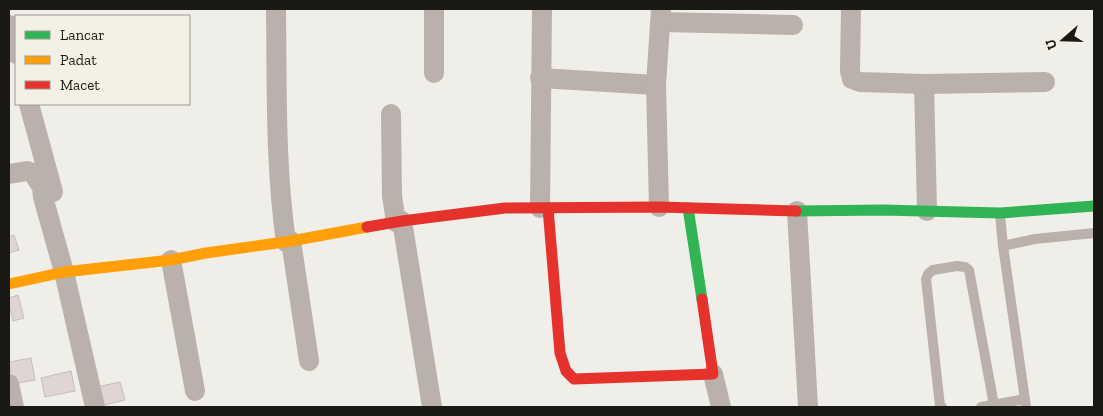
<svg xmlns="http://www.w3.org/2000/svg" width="1103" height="416" font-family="'Zilla Slab',serif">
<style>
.building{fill:#dfd6d3;stroke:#c2bfbb}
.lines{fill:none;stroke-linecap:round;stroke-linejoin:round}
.lane{stroke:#bbb1ac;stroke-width:10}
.street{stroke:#bbb1ac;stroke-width:20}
.fast{stroke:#30b455;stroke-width:11}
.slow{stroke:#ff9f0a;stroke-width:11}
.jam{stroke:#e5322d;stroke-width:11}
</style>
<rect width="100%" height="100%" fill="#f0eee8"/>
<!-- building -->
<g class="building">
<path d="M 14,235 L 19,250 L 9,253 L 9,237 Z"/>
<path d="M 18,295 L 24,318 L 13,321 L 9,303 L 9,298 Z"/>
<path d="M 31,358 L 35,380 L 13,384 L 9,362 Z"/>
<path d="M 71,371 L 75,391 L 45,397 L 41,378 Z"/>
<path d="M 120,382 L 125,400 L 97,407 L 92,388 Z"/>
</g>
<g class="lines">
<!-- lane -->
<g class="lane">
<path d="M 1000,214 L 1003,246 L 1035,239 L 1094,233"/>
<path d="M 1003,246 L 1026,407"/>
<path d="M 942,407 L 940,406 L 926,279 L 928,274 L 933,270 L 957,266 L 965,267 L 969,270 L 994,405"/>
<path d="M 981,407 L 1025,399"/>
</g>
<!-- street -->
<g class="street">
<path d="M 276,9 C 277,86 275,165 286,242"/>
<path d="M 851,9 L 850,71 L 852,79 L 860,82 L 924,84 L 927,211"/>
<path d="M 661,22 L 793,25"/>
<path d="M 9,25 L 16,54"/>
<path d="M 434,73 L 434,9"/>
<path d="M 540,78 L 656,85"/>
<path d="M 924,84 L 1045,82"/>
<path d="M 29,104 L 53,192"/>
<path d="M 391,114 L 392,196 L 396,222"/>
<path d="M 9,174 L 27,171 L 33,173 L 42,187 L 43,197 L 64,272 L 95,407"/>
<path d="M 659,207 L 656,85 L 661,9"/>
<path d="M 540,208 L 542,9"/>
<path d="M 797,211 L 808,407"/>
<path d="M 402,221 L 432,407"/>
<path d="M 291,241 L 309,361"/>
<path d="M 171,260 L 195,391"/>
<path d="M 713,374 L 721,407"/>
<path d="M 9,384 L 14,407"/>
</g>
<!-- fast -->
<g class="fast">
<path d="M 688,208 L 702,299"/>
<path d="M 796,211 L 883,210 L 1000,213 L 1094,206"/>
</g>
<!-- slow -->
<path class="slow" d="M 9,284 L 64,272 L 171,260 L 206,253 L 291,241 L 367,227"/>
<!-- jam -->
<g class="jam">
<path d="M 548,208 L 560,353 L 566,371 L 574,379 L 713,374 L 702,299"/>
<path d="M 367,227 L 402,221 L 505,208 L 659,207 L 796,211"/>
</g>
</g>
<!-- border -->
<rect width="1103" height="416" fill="none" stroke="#1a1915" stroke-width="20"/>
<!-- legend -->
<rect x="15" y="15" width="175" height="90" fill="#f3f0e4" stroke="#9c9a91"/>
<rect x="25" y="31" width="25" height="8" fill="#30b455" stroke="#9c9a91"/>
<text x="60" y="40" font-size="15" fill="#1a1915">Lancar</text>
<rect x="25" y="56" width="25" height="8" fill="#ff9f0a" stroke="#9c9a91"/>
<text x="60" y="65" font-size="15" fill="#1a1915">Padat</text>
<rect x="25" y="81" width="25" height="8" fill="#e5322d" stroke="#9c9a91"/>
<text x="60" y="90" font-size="15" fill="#1a1915">Macet</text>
<!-- north arrow -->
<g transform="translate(1063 40) rotate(250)" stroke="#f3f0e4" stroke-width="4" paint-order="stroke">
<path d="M0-4L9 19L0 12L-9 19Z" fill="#1a1915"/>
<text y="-8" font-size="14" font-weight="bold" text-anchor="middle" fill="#1a1915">U</text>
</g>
</svg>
